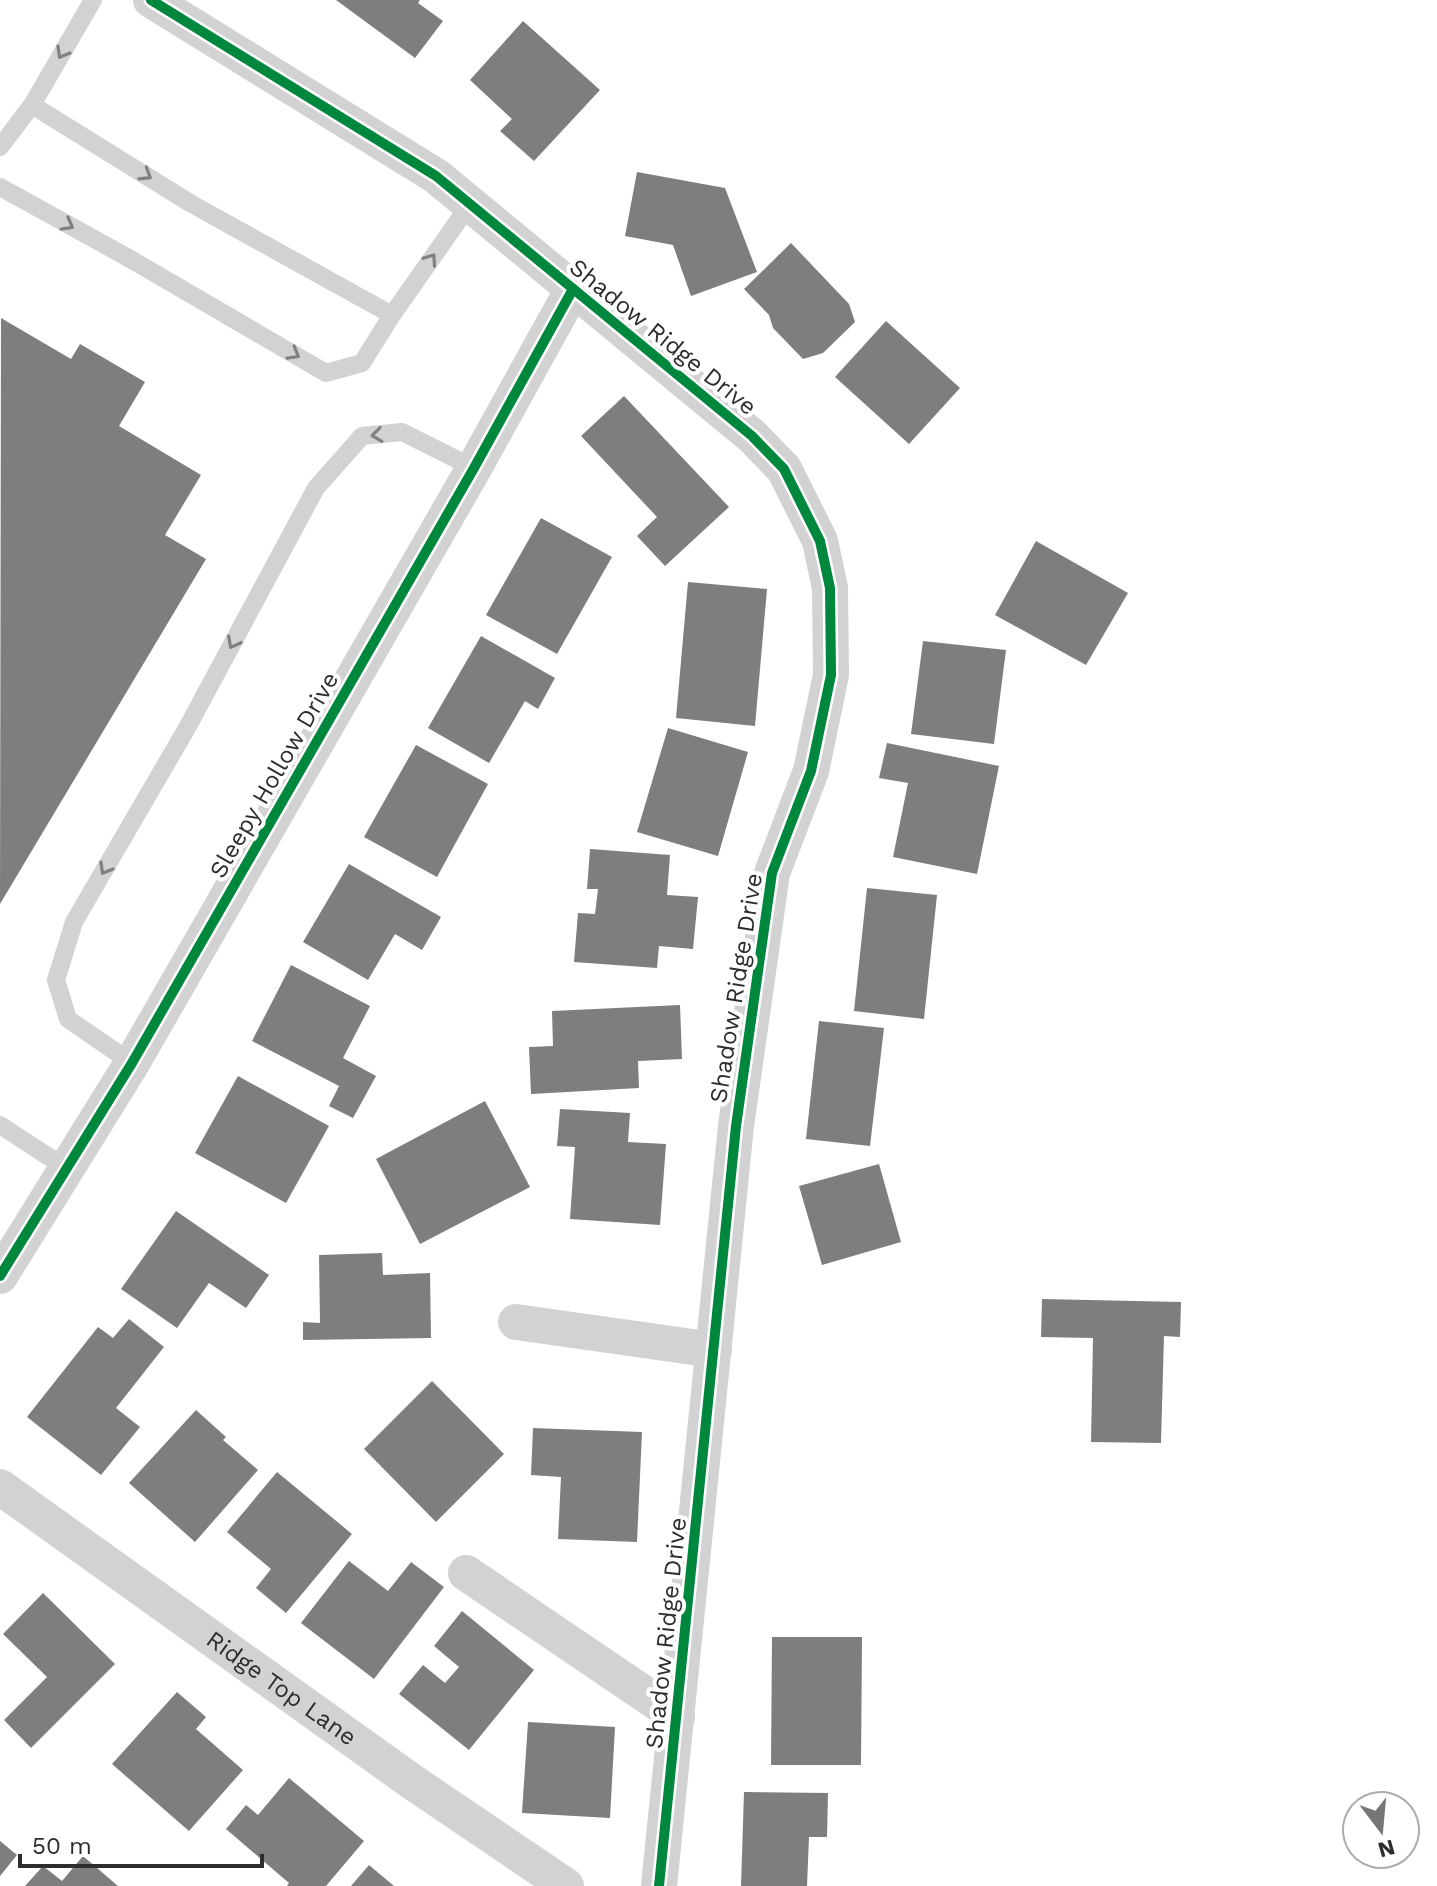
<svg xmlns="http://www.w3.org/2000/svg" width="1437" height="1886" font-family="'Work Sans',sans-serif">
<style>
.building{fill:#7e7e7e}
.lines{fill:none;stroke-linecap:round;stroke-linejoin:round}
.service{stroke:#d2d2d2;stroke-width:18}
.minor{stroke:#d2d2d2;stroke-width:36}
.cycleway-casing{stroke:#fff;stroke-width:15}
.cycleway{stroke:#00873e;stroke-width:10}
.oneway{stroke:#808080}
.labels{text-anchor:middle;stroke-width:8;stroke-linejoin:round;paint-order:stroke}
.street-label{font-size:24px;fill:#2d2d2d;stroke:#fff}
</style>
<rect width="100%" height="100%" fill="#fff"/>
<!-- building -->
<g class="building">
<path d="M 336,0 L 420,0 L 418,3 L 443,21 L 415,58 Z"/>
<path d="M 523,21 L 600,90 L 534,161 L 500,131 L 512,119 L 470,80 Z"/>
<path d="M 637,172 L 725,188 L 757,272 L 691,296 L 673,245 L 625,236 Z"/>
<path d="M 791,243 L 849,304 L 855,322 L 823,353 L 803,359 L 773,328 L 769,315 L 744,289 Z"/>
<path d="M 1,318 L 71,359 L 80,344 L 145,382 L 119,426 L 201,475 L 165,535 L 206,559 L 0,904 Z"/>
<path d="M 886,321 L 960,388 L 909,444 L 835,377 Z"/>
<path d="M 624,396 L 729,507 L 665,566 L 637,536 L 657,517 L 581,436 Z"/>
<path d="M 541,518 L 612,557 L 557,654 L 486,615 Z"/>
<path d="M 1036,541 L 1128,593 L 1086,665 L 995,615 Z"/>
<path d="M 688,582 L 767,589 L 755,726 L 676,718 Z"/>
<path d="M 481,636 L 555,678 L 538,709 L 525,701 L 489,763 L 428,728 Z"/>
<path d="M 923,641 L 1006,650 L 994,744 L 911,734 Z"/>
<path d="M 668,728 L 748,752 L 718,856 L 637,832 Z"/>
<path d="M 887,743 L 999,766 L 977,874 L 893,857 L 908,783 L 879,778 Z"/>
<path d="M 416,745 L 488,784 L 437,877 L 364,837 Z"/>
<path d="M 590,849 L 670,855 L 667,895 L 698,897 L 693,949 L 659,946 L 657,968 L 574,962 L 578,913 L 595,914 L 598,889 L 587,889 Z"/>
<path d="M 349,864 L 441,917 L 422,950 L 395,934 L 368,980 L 303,942 Z"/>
<path d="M 867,888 L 937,895 L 924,1019 L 854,1011 Z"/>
<path d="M 291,965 L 370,1006 L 343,1058 L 376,1076 L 353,1118 L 329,1106 L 339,1086 L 252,1041 Z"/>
<path d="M 680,1005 L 682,1059 L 638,1061 L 639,1088 L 531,1094 L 529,1047 L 553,1046 L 552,1011 Z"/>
<path d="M 819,1021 L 884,1028 L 870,1146 L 806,1139 Z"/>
<path d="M 238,1076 L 329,1126 L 286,1203 L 195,1153 Z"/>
<path d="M 485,1101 L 530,1187 L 420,1244 L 376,1159 Z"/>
<path d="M 560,1109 L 630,1113 L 628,1142 L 666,1144 L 660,1225 L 570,1219 L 575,1147 L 557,1146 Z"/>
<path d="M 879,1164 L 901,1242 L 822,1265 L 799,1186 Z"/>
<path d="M 176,1211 L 269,1275 L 246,1308 L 209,1283 L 177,1328 L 121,1289 Z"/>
<path d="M 382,1253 L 383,1275 L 430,1273 L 431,1338 L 303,1340 L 303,1322 L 320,1323 L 319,1255 Z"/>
<path d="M 1042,1299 L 1181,1302 L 1180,1337 L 1164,1336 L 1161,1443 L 1091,1442 L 1093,1338 L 1041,1337 Z"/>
<path d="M 129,1319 L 164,1347 L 116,1408 L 140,1427 L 101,1475 L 27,1417 L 98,1327 L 113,1338 Z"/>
<path d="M 432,1381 L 504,1454 L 436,1522 L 364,1449 Z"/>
<path d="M 196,1410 L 226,1437 L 223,1440 L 258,1470 L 195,1542 L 129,1483 Z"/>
<path d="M 533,1428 L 642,1432 L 637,1542 L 558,1539 L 561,1477 L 531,1475 Z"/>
<path d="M 277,1472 L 352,1534 L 286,1613 L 256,1588 L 271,1569 L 227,1532 Z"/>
<path d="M 349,1561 L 388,1591 L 411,1562 L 444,1587 L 374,1679 L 301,1623 Z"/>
<path d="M 43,1593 L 115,1664 L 31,1748 L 4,1720 L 47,1677 L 3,1634 Z"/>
<path d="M 462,1611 L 534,1670 L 469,1750 L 399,1694 L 423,1665 L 445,1683 L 459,1667 L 434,1646 Z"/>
<path d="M 772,1637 L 862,1637 L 861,1765 L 771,1765 Z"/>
<path d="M 177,1692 L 206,1717 L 196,1729 L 243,1770 L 189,1831 L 112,1764 Z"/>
<path d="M 528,1722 L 615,1727 L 610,1818 L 522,1813 Z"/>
<path d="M 289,1778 L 364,1841 L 326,1886 L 287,1886 L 289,1883 L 226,1829 L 246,1805 L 258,1815 Z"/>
<path d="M 744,1792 L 828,1793 L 827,1837 L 809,1837 L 807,1886 L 741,1886 Z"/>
<path d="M 0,1841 L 17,1855 L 0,1876 Z"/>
<path d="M 83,1856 L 118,1886 L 25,1886 L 43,1866 L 62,1881 Z"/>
<path d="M 369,1865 L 394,1886 L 351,1886 Z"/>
</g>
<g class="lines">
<!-- service -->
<g class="service">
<path d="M 32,105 L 190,203 L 392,315"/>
<path d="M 0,147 L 32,105 L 93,0"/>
<path d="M 0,187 L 132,260 L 326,373 L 362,363 L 392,315 L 470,204"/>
<path d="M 132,1063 L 68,1019 L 56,980 L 74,922 L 187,728 L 316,488 L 362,436 L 402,432 L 474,468"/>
<path d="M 0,1125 L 66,1168"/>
</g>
<!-- minor -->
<g class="minor">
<path d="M 151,0 L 436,176 L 752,436 L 784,469 L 820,541 L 830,588 L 831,675 L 811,771 L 772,873 L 736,1126 L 659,1886"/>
<path d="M 0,1276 L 132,1063 L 474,468 L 573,289"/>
<path d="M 516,1322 L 714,1350"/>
<path id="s1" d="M 0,1487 L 411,1781 L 566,1886"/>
<path d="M 466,1573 L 677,1716"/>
</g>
<defs>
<g id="cycleway">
<path d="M 151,0 L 436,176 L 752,436 L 784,469 L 820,541 L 830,588 L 831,675 L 811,771 L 772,873 L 736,1126 L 659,1886"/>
<path d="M 0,1276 L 132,1063 L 474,468 L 573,289"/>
</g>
</defs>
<!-- cycleway casing -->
<use href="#cycleway" class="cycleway-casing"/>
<!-- cycleway -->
<use href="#cycleway" class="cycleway"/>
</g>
<!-- one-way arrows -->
<defs><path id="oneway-chevron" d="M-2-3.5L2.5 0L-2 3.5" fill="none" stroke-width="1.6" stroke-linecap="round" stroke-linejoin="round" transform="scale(2)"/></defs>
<g class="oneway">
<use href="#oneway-chevron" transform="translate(62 53) rotate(120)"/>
<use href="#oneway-chevron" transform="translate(146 175) rotate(32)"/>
<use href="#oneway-chevron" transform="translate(68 225) rotate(29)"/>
<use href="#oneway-chevron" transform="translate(431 259) rotate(-55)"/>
<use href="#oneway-chevron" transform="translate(294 354) rotate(30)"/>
<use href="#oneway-chevron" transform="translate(377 435) rotate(173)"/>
<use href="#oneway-chevron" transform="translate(233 643) rotate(118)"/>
<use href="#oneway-chevron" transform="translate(105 869) rotate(120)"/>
</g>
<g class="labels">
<!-- street labels -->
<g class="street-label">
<text transform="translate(663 337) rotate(39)" y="8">Shadow Ridge Drive</text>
<text transform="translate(274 775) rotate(-60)" y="8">Sleepy Hollow Drive</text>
<text transform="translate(736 988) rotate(-81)" y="8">Shadow Ridge Drive</text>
<text transform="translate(666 1633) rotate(-84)" y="8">Shadow Ridge Drive</text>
<text dy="8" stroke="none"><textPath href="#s1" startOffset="346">Ridge Top Lane</textPath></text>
</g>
</g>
<!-- north arrow -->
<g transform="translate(1381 1830) rotate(164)"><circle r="38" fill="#ffffff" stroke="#ababab" stroke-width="2"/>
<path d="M0-6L14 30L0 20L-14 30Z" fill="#767676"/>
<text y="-12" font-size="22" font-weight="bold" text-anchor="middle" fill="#2d2d2d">N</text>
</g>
<!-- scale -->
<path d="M20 1854v12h242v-12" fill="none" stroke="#2d2d2d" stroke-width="4"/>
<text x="32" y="1854" font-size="24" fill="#2d2d2d" stroke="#ffffff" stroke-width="6" paint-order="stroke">50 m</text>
</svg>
